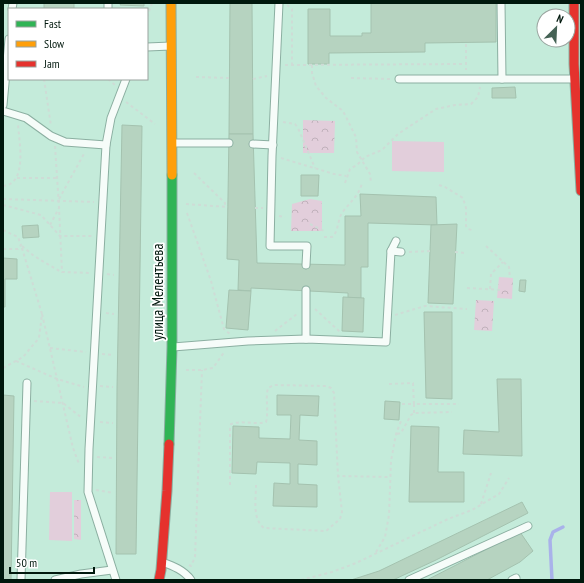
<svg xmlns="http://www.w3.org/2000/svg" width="584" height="583" font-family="'PT Sans Narrow',sans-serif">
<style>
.grass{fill:#e2cedb}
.park{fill:url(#park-crowns)}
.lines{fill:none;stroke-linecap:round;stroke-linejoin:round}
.stream{stroke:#a9b2ea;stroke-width:3.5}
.building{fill:#b6d3c0;stroke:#a4c2af}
.lane-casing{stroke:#8bafa1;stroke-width:9}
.fast-casing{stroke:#8bafa1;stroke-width:11}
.slow-casing{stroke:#8bafa1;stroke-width:11}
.jam-casing{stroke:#8bafa1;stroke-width:11}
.path{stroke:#cedcd6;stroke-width:2;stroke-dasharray:3 3;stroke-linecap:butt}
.lane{stroke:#f6fcf9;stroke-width:7}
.fast{stroke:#30b455;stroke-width:9}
.slow{stroke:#ff9f0a;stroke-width:9}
.jam{stroke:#e5322d;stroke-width:9}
.labels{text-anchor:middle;stroke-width:3.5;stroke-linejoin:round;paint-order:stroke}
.street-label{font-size:15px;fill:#00180d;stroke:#fff}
</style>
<defs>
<pattern id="park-crowns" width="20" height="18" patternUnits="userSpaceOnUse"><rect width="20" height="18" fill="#e2cedb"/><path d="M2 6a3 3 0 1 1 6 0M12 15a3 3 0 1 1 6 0" fill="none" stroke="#c0b0bb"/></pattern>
</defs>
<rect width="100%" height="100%" fill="#c4ebda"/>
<!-- grass -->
<g class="grass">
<path d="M 392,141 L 444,142 L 444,172 L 392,171 Z"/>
<path d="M 50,492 L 72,492 L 72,541 L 49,540 Z"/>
</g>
<!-- park -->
<g class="park">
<path d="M 303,120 L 335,121 L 334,153 L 303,153 Z"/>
<path d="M 310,199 L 322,201 L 322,231 L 291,231 L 292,204 Z"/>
<path d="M 499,277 L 513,278 L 512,299 L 497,298 Z"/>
<path d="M 476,300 L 494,301 L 492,331 L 474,330 Z"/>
<path d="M 74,500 L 81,500 L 81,540 L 74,539 Z"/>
</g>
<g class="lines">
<!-- stream -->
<path class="stream" d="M 552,580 L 550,540 L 553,532 L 563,527"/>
</g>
<!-- building -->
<g class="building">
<rect x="44" y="3" width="30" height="6"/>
<path d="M 121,3 L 144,3 L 144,6 L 120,5 Z"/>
<path d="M 230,3 L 252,3 L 253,134 L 229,134 Z"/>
<path d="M 371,3 L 496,3 L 496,42 L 425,43 L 425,52 L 329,53 L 329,64 L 308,64 L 308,9 L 330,9 L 330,36 L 362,36 L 362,33 L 371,33 Z"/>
<path d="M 515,87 L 516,98 L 492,98 L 492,88 Z"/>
<path d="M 122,125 L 142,126 L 136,554 L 116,554 L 117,388 Z"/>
<path d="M 229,134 L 253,134 L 257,263 L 345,265 L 345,216 L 361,216 L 360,194 L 436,197 L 437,225 L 368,223 L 368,267 L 361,267 L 361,298 L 348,298 L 348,293 L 251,288 L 251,291 L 238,290 L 239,260 L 227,259 Z"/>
<path d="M 301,175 L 319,175 L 318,196 L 301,196 Z"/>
<path d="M 457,224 L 453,304 L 428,303 L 431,225 Z"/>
<path d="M 38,225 L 39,237 L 23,238 L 22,226 Z"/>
<path d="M 3,258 L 17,259 L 17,279 L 5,279 L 5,307 L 3,307 Z"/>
<path d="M 520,280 L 526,280 L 525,292 L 519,291 Z"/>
<path d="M 229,290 L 251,291 L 248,330 L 226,328 Z"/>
<path d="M 343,297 L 364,298 L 363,332 L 342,331 Z"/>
<path d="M 424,312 L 452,312 L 452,399 L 426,398 Z"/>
<path d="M 497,379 L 521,379 L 522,456 L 463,454 L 464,430 L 499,432 Z"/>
<path d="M 3,395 L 14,396 L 11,580 L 3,580 Z"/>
<path d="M 277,395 L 319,396 L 318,416 L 300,415 L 299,440 L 317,441 L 317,465 L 298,464 L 298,484 L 317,485 L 317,507 L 273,506 L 274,483 L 290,484 L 290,463 L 257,462 L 256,474 L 232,473 L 233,426 L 259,427 L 259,438 L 290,439 L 291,415 L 277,415 Z"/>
<path d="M 385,401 L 400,402 L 399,420 L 384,419 Z"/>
<path d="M 411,426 L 439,427 L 438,472 L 464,472 L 464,502 L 409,502 Z"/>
<path d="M 522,502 L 528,513 L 436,560 L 393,580 L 351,580 L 379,571 Z"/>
<path d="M 520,532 L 533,551 L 520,562 L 487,580 L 427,580 Z"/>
</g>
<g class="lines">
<defs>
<g id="lane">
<path d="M 279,3 L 272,156 L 270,246 L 307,246 L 306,265"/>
<path d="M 501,3 L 502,79"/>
<path d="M 12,9 L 13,3"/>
<path d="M 108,9 L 108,3"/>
<path d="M 147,47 L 171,46"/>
<path d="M 399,79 L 574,79"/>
<path d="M 3,105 L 9,39"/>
<path d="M 3,111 L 26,118 L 51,136 L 65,142 L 106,145"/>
<path d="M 172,143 L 229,143"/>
<path d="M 253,144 L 273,145"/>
<path d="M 391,251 L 401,252"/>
<path d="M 306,290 L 306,339"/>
<path d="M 173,347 L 248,341 L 306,339 L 386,342 L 391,251 L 396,241"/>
<path d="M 162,562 C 173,566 184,570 191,580"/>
<path d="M 21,580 L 27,383"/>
<path d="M 55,580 L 81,574 L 112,570"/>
<path d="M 116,580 L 88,492 L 89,449 L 106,145 L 111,118 L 126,79"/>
<path d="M 409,580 L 528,526"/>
<path d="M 512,580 L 516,578"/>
</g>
<path id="fast" d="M 169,444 L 172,347 L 172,175"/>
<path id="slow" d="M 171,3 L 172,175"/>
<g id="jam">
<path d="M 574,3 L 574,64 L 581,191"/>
<path d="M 159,580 L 161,570 L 167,491 L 169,444"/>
</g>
</defs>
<!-- lane casing -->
<use href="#lane" class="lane-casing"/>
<!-- fast casing -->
<use href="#fast" class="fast-casing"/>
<!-- slow casing -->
<use href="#slow" class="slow-casing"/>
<!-- jam casing -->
<use href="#jam" class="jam-casing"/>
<!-- path -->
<g class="path">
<path d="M 287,5 L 292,9 L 292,65"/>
<path d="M 147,17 L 152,3"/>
<path d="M 466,44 L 466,70"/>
<path d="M 285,65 L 466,64"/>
<path d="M 312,65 L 312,73 L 316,86 L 326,98 L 343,111 L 356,137 L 357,152 L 370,174 L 371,183"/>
<path d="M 196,77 L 229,78"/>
<path d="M 351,78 L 390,79"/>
<path d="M 44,79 L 51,126"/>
<path d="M 108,79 L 115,85"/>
<path d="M 253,79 L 267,76"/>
<path d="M 126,102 L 155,124"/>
<path d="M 283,122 L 295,124 L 298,128 L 315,168"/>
<path d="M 55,146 L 59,207 L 62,272 L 91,273"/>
<path d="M 281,158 L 334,174 L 346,176"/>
<path d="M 194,173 L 225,203 L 225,207"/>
<path d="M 17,178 L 57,178"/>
<path d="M 345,183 L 350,169 L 357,165 L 365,157 L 382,150 L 398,134 L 436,109 L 455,105 L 471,104 L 478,97 L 480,87"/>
<path d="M 439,185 L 445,187 L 463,198 L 466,208 L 466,226 L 468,229 L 472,230"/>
<path d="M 3,186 C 28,184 19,141 18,124"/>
<path d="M 3,199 L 94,202"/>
<path d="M 59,199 L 85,152"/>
<path d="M 186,204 L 228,207"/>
<path d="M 3,205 L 41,215 L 60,236 L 92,236"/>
<path d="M 255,208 L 263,208"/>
<path d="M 187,213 L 211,281 L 224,329 L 230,334"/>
<path d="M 279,216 L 285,217"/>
<path d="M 310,224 L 324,231"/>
<path d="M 50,225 L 59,208"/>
<path d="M 3,230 L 18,237 L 21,245 L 18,249 L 3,249"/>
<path d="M 324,237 L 332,237 C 339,231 337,221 342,213 C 349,203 359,196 362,183"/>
<path d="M 22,246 L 34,256 L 61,272"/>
<path d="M 486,246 L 509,267 L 510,278"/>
<path d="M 409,252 L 430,251"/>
<path d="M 455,252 L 465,253"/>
<path d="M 107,274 L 114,275"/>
<path d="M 467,288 L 502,290"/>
<path d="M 490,289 L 491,274 L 503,262"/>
<path d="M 315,309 L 340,332"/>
<path d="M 106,313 L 114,314"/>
<path d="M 42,314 L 73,448 L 79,464"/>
<path d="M 395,315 L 425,306 L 467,309"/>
<path d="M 275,331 L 297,314"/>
<path d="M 50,348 L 86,352"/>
<path d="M 102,354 L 113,355"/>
<path d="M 16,361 L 57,379 L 84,387"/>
<path d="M 3,368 L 23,357 L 39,338 L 42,314 L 21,245"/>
<path d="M 186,370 L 202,370 L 213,368 L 225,351"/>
<path d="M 389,384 L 413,383 L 414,404 L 459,404"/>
<path d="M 100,386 L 113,387"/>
<path d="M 34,401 L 63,403 L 82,418"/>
<path d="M 402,404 L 414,404 L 414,413"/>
<path d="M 100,422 L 113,423"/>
<path d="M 397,434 L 401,433 L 411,415 L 414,413 L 452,412"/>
<path d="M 97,457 L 113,458"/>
<path d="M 230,485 L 230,429 L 231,424 C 243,420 254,425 266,422 C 269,411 265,399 268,388 L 274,385 L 326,386 L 331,388 L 334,393 L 338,476 L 390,477"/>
<path d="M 256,485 C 256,499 252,519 264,528 L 326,531 L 340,519 L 342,512 L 338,476"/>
<path d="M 96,490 L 113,493"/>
<path d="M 481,504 L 491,473"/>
<path d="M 376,552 L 385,537 L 389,515 L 391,461 L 396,434 L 401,421"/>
<path d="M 189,565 L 191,566 L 195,557 L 202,370"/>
<path d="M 301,580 L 332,572 L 356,563 L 448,519 L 472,510 L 499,494 L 509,478"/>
</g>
<!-- lane -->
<use href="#lane" class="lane"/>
<!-- fast -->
<use href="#fast" class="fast"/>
<!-- slow -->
<use href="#slow" class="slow"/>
<!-- jam -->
<use href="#jam" class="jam"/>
</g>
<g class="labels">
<!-- street labels -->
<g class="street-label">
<text transform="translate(158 292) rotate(-90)" y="5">улица Мелентьева</text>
</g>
</g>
<!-- border -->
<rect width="584" height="583" fill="none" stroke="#00180d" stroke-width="8"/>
<!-- legend -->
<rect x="8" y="8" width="140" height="72" fill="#ffffff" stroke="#99a39e"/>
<rect x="16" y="21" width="20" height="6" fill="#30b455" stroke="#99a39e"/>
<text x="44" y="28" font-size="12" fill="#00180d">Fast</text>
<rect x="16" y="41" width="20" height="6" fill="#ff9f0a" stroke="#99a39e"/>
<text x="44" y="48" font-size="12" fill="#00180d">Slow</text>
<rect x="16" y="61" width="20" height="6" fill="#e5322d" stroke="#99a39e"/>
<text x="44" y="68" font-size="12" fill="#00180d">Jam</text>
<!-- north arrow -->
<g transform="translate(556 28) rotate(24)"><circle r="19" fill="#ffffff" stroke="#99a39e"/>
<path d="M0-3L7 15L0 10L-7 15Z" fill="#456255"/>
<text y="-6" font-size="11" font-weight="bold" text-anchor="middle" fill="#00180d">N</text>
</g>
<!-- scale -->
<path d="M10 567v6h84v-6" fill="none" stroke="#00180d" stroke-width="2"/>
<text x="16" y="567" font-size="12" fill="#00180d" stroke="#ffffff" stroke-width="3" paint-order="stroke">50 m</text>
</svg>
